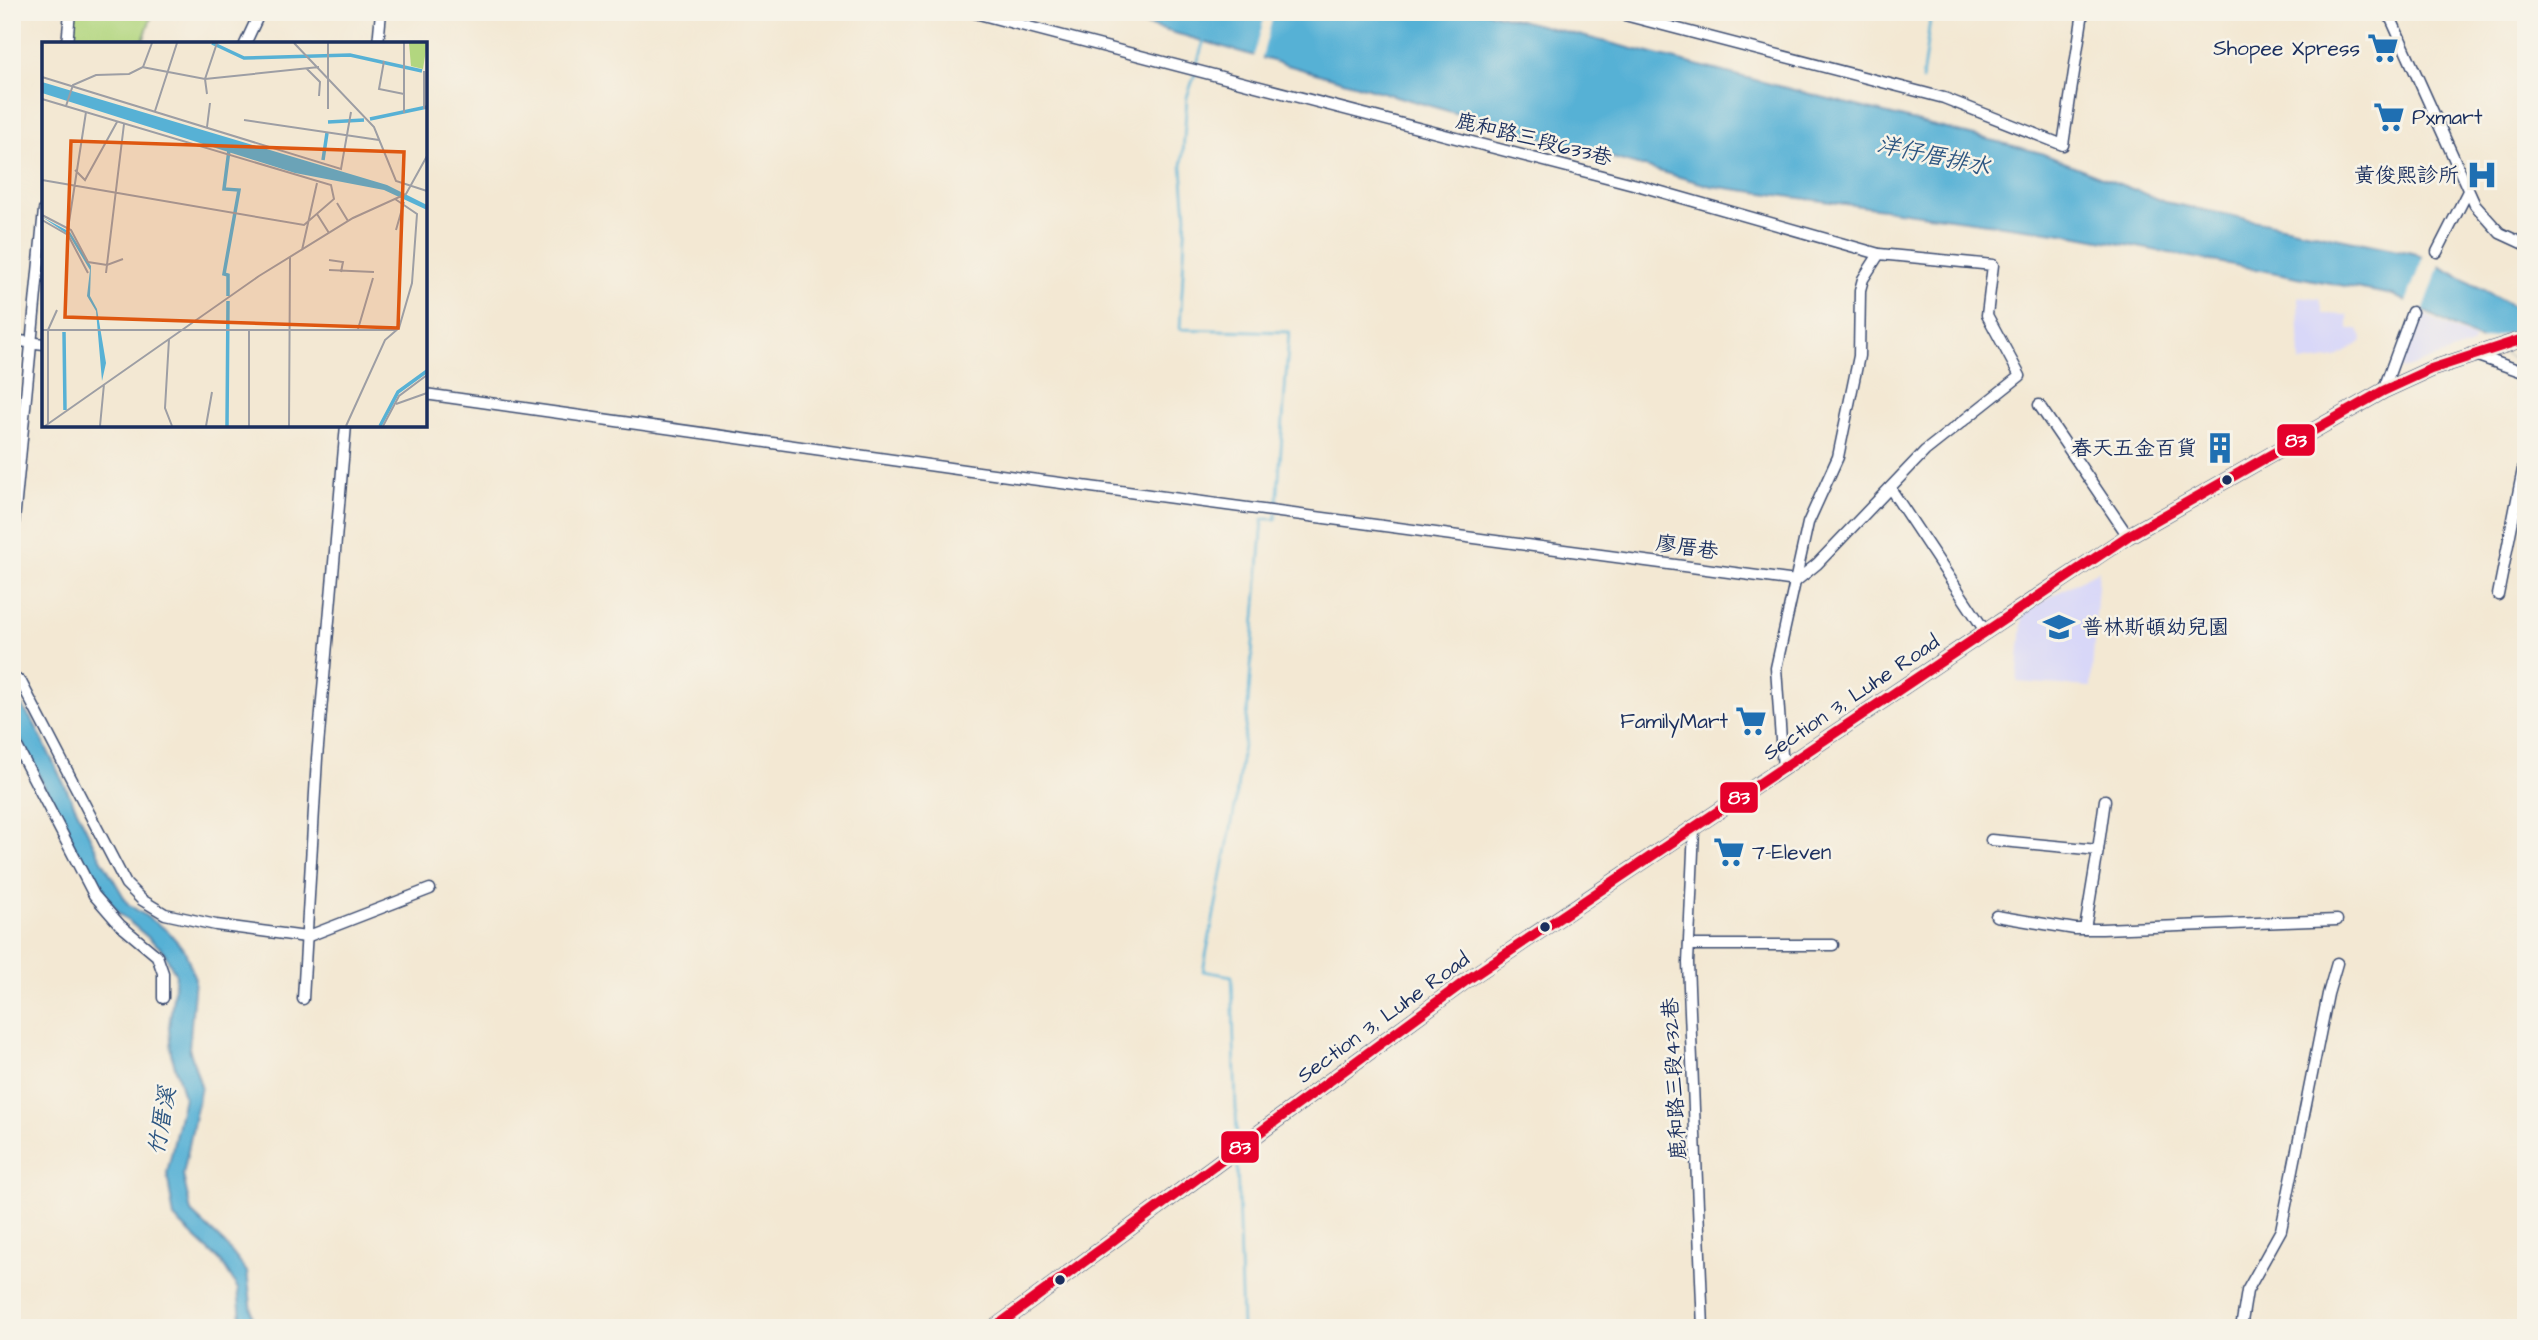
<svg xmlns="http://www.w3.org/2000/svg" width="2538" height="1340" font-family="'Architects Daughter','LXGW WenKai TC',sans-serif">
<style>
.built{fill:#d8d7f8}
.green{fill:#b2d67f;stroke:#66826e;stroke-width:2}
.water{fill:#57b1d5;stroke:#39709a;stroke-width:2}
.pier{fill:#f3e8d3}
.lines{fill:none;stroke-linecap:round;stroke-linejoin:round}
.stream{stroke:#57b1d5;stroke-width:2.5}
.minor-casing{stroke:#3b4b70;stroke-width:13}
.major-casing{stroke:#3b4b70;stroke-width:17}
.minor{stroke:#fff;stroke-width:10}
.major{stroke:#fff;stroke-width:14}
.bus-1-casing{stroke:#f7f3e8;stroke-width:16}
.bus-1{stroke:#e4002b;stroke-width:10}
.bus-dot{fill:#1b2f5e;stroke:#f7f3e8;stroke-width:2.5}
.labels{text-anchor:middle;stroke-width:5;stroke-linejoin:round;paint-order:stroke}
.poi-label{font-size:21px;fill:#1b2f5e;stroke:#f7f3e8;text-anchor:end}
.street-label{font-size:21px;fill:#1b2f5e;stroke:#f7f3e8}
.water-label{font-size:23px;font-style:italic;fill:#2d5682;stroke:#f7f3e8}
.inset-river{fill:none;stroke:#57b1d5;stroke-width:3.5}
.inset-road{fill:none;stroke:#9d9ea4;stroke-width:2}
.view{fill:#de5710;fill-opacity:0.15;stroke:#de5710;stroke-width:3.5}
.inset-edge{fill:none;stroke:#1b2f5e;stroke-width:3.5}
.line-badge{stroke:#f7f3e8;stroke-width:2.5}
.badge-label{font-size:19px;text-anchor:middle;font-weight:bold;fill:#fff}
</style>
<rect width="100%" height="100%" fill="#f7f3e8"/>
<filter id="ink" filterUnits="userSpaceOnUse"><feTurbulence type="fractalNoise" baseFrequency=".0143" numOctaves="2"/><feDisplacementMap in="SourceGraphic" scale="14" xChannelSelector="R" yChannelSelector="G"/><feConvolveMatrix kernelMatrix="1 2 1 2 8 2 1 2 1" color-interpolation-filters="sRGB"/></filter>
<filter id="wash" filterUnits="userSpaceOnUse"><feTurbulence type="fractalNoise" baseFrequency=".00686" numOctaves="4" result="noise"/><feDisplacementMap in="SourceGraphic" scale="28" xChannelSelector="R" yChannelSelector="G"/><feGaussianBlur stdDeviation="1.57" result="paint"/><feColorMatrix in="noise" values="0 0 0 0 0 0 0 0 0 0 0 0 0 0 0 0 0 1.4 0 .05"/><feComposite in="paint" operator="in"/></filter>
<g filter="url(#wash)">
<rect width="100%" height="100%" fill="#f3e8d3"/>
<!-- built -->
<g class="built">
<path d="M 2298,297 L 2320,298 L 2323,314 L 2348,315 L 2348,329 L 2358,329 L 2363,341 L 2336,358 L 2300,363 Z"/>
<path d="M 2419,312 L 2475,340 L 2472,345 L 2401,370 Z"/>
<path d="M 2099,570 L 2091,687 L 2017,682 L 2023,612 Z"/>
</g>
<!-- green -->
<path class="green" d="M 73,12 L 153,12 L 142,44 L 72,44 Z"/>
<!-- water -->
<g class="water">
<path d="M 1101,12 L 1488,12 L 2041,153 L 2165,202 L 2417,254 L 2526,313 L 2526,364 L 2393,295 L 2063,233 L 1711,186 Z"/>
<path d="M 12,693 L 34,723 L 98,853 L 128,904 L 168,931 L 185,951 L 195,979 L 189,1048 L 201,1086 L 183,1175 L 191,1212 L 225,1244 L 247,1272 L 254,1328 L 242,1328 L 238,1289 L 222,1263 L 174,1218 L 167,1173 L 184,1097 L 171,1053 L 169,1027 L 176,975 L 163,950 L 119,913 L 84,866 L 12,722 Z"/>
</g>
<!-- pier -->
<g class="pier">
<path d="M 1266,12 L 1274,12 L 1261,61 L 1253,59 Z"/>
<path d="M 2424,254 L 2441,262 L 2423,311 L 2405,305 Z"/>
<path d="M 2526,328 L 2526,356 L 2518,360 L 2478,341 Z"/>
</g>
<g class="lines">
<!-- stream -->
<g class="stream">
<path d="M 1196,67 L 1204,40"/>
<path d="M 1195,74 L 1187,97 L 1182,167 L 1186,216 L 1180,329 L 1289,332 L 1277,507"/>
<path d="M 1922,80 L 1931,12"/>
<path d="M 1237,1143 L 1232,976 L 1203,971 L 1234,812 L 1247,716 L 1263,519 L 1276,519 L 1276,513"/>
<path d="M 1237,1156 L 1242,1328"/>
</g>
</g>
</g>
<g filter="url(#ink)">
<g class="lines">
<defs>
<g id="minor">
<path d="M 1613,12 L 1944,98 L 2063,145 L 2083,12"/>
<path d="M 2388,12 L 2475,205 L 2500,233 L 2526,245"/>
<path d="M 67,44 L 70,12"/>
<path d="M 245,44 L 260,12"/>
<path d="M 378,44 L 381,12"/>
<path d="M 2437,252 L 2468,191"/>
<path d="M 12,340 L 44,344"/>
<path d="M 2475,355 L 2526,373"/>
<path d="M 2383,391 L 2412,312"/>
<path d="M 425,394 L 971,471 L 1796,581 L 1817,564 L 1925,451 L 2020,376 L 1987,315 L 1993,265 L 1879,254 L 1637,185 L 971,12"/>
<path d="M 2039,405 L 2128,536"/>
<path d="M 1890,488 L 1985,631"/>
<path d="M 12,542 L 44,210"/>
<path d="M 2498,595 L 2526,454"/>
<path d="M 12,677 L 21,682 L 126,884 L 142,900 L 165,914 L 216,925 L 306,937 L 430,889"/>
<path d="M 12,737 L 94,895 L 120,925 L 157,956 L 163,973 L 163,998"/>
<path d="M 1783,769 L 1776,668 L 1808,523 L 1838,457 L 1859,356 L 1860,290 L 1863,279 L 1879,254"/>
<path d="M 1694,829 L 1688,963 L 1703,1328"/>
<path d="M 1991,840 L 2098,850 L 2085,929"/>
<path d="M 2098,850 L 2105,800"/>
<path d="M 1996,916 L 2075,929 L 2102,929 L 2337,920"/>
<path d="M 1689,945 L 1833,945"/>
<path d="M 303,999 L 317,758 L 346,425"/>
<path d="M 2241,1328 L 2247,1291 L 2281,1230 L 2328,994 L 2337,963"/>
</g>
<path id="major" d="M 994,1328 L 1467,980 L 2128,536 L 2383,391 L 2431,369 L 2526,338"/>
</defs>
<!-- minor casing -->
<use href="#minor" class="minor-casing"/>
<!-- major casing -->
<use href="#major" class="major-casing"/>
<!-- minor -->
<use href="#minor" class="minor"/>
<!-- major -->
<use href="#major" class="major"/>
<defs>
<path id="bus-1" d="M 994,1328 L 1467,980 L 2128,536 L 2383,391 L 2431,369 L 2526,338"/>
</defs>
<!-- bus-1 casing -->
<use href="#bus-1" class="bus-1-casing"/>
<!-- bus-1 -->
<use href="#bus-1" class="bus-1"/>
</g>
</g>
<!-- icons -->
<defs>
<symbol id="supermarket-bare" viewBox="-9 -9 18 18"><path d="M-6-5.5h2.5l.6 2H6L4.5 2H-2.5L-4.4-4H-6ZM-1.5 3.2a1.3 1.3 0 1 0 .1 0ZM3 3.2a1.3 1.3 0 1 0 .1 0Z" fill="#1f6fb2" stroke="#f7f3e8" stroke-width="2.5" paint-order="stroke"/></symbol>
<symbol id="hospital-bare" viewBox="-9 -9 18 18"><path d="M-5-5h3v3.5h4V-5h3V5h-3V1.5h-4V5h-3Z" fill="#1f6fb2" stroke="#f7f3e8" stroke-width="2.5" paint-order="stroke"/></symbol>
<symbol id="building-bare" viewBox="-9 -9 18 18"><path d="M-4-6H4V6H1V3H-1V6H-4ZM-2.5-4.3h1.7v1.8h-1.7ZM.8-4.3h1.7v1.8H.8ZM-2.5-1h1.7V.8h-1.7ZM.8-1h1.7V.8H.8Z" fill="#1f6fb2" stroke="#f7f3e8" stroke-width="2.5" paint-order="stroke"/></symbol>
<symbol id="school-bare" viewBox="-9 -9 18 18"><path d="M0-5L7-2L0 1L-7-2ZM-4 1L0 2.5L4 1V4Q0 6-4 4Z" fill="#1f6fb2" stroke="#f7f3e8" stroke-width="2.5" paint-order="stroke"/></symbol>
</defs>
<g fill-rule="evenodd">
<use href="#supermarket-bare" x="2361" y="26" width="44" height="44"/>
<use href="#supermarket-bare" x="2367" y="95" width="44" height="44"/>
<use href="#hospital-bare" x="2460" y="153" width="44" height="44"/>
<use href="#building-bare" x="2198" y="426" width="44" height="44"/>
<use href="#school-bare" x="2037" y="605" width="44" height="44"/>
<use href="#supermarket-bare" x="1729" y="699" width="44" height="44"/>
<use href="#supermarket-bare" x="1707" y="830" width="44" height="44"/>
</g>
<!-- markers -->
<g class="bus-dot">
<circle cx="2227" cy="480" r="6"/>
<circle cx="1545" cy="927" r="6"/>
<circle cx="1060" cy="1280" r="6"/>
</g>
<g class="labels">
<!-- poi labels -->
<g class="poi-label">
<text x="2360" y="55">Shopee Xpress</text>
<text x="2412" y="124" text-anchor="start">Pxmart</text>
<text x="2459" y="182">黃俊熙診所</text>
<text x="2197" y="455">春天五金百貨</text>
<text x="2082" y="634" text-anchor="start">普林斯頓幼兒園</text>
<text x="1728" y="728">FamilyMart</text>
<text x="1752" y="859" text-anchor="start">7-Eleven</text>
</g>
<!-- street labels -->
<g class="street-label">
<text transform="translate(1534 139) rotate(14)" y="7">鹿和路三段633巷</text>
<text transform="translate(1687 547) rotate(8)" y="7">廖厝巷</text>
<text transform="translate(1851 697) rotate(-34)" y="7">Section 3, Luhe Road</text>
<text transform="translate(1383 1017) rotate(-36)" y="7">Section 3, Luhe Road</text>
<text transform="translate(1674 1079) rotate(-93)" y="7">鹿和路三段432巷</text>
</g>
<!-- water labels -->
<g class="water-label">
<text transform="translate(1934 155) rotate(12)" y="8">洋仔厝排水</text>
<text transform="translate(161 1121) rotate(-80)" y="8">竹厝溪</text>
</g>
</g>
<!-- overview -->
<g transform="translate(42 42)">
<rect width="385" height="385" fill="#f3e8d3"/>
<path d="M 367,1 L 385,1 L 381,27 L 369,24 Z" fill="#b2d67f"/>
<path d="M 0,40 L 345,143 L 385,163 L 385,168 L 342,148 L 253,131 L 0,51 ZM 0,175 L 28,190 L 49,224 L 48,254 L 55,267 L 64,321 L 60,339 L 54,269 L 45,254 L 48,228 L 27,193 Z" fill="#57b1d5"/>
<path class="inset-river" d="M 170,1 L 202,16 L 308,13 L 380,29M 328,77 L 385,65M 286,80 L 322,78M 281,118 L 285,91M 186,254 L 186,233 L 182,232 L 197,148 L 182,147 L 187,108M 22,290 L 23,368M 185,384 L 186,259M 338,384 L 356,350 L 385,329"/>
<path class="inset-road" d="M 252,1 L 332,85 L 354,139 L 385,149M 342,19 L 337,47 L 362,52M 100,25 L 163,37 L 277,25M 265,27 L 278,40 L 277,54M 0,35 L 299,127 L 309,70M 165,52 L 163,37 L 175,1M 0,57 L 289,143 L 292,157 L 262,183 L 0,138M 24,64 L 31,43 L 54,33 L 87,32 L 101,25 L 110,1M 286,67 L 286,1M 382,67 L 382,29M 113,69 L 135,1M 362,71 L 362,1M 202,78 L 337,98M 165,85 L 168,61M 33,128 L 43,138 L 75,80M 295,161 L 306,179M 275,172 L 287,191M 0,173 L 29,188 L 46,220 L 65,223 L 81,217M 0,178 L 26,193 L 46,231M 354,188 L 362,160M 25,193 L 44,70M 260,208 L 275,141M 287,218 L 301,220 L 299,230M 287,228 L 332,230M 64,231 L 82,82M 207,287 L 207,384M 316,287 L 331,236M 0,288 L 354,288M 127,297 L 123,366 L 130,384M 354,362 L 385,351M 6,382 L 6,288 L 15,268M 3,384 L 217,234 L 311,176 L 364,152 L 385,114M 58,384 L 62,342M 164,384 L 170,350M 247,384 L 248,215M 304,384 L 343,298 L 357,286 L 370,241 L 375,172 L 353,157M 341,384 L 357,354 L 385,333"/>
<path class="view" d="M 29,99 L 362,110 L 356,286 L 23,275 Z"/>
<rect width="385" height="385" class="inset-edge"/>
</g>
<g class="line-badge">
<rect x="2276" y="423" width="40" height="34" rx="7" fill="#e4002b"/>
<rect x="1719" y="781" width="40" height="33" rx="7" fill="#e4002b"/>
<rect x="1220" y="1130" width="40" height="34" rx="7" fill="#e4002b"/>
</g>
<g class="badge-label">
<text x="2296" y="447">83</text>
<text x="1739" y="804">83</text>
<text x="1240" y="1154">83</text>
</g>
<!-- margin -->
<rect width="2538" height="1340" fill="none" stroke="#f7f3e8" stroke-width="42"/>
</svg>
